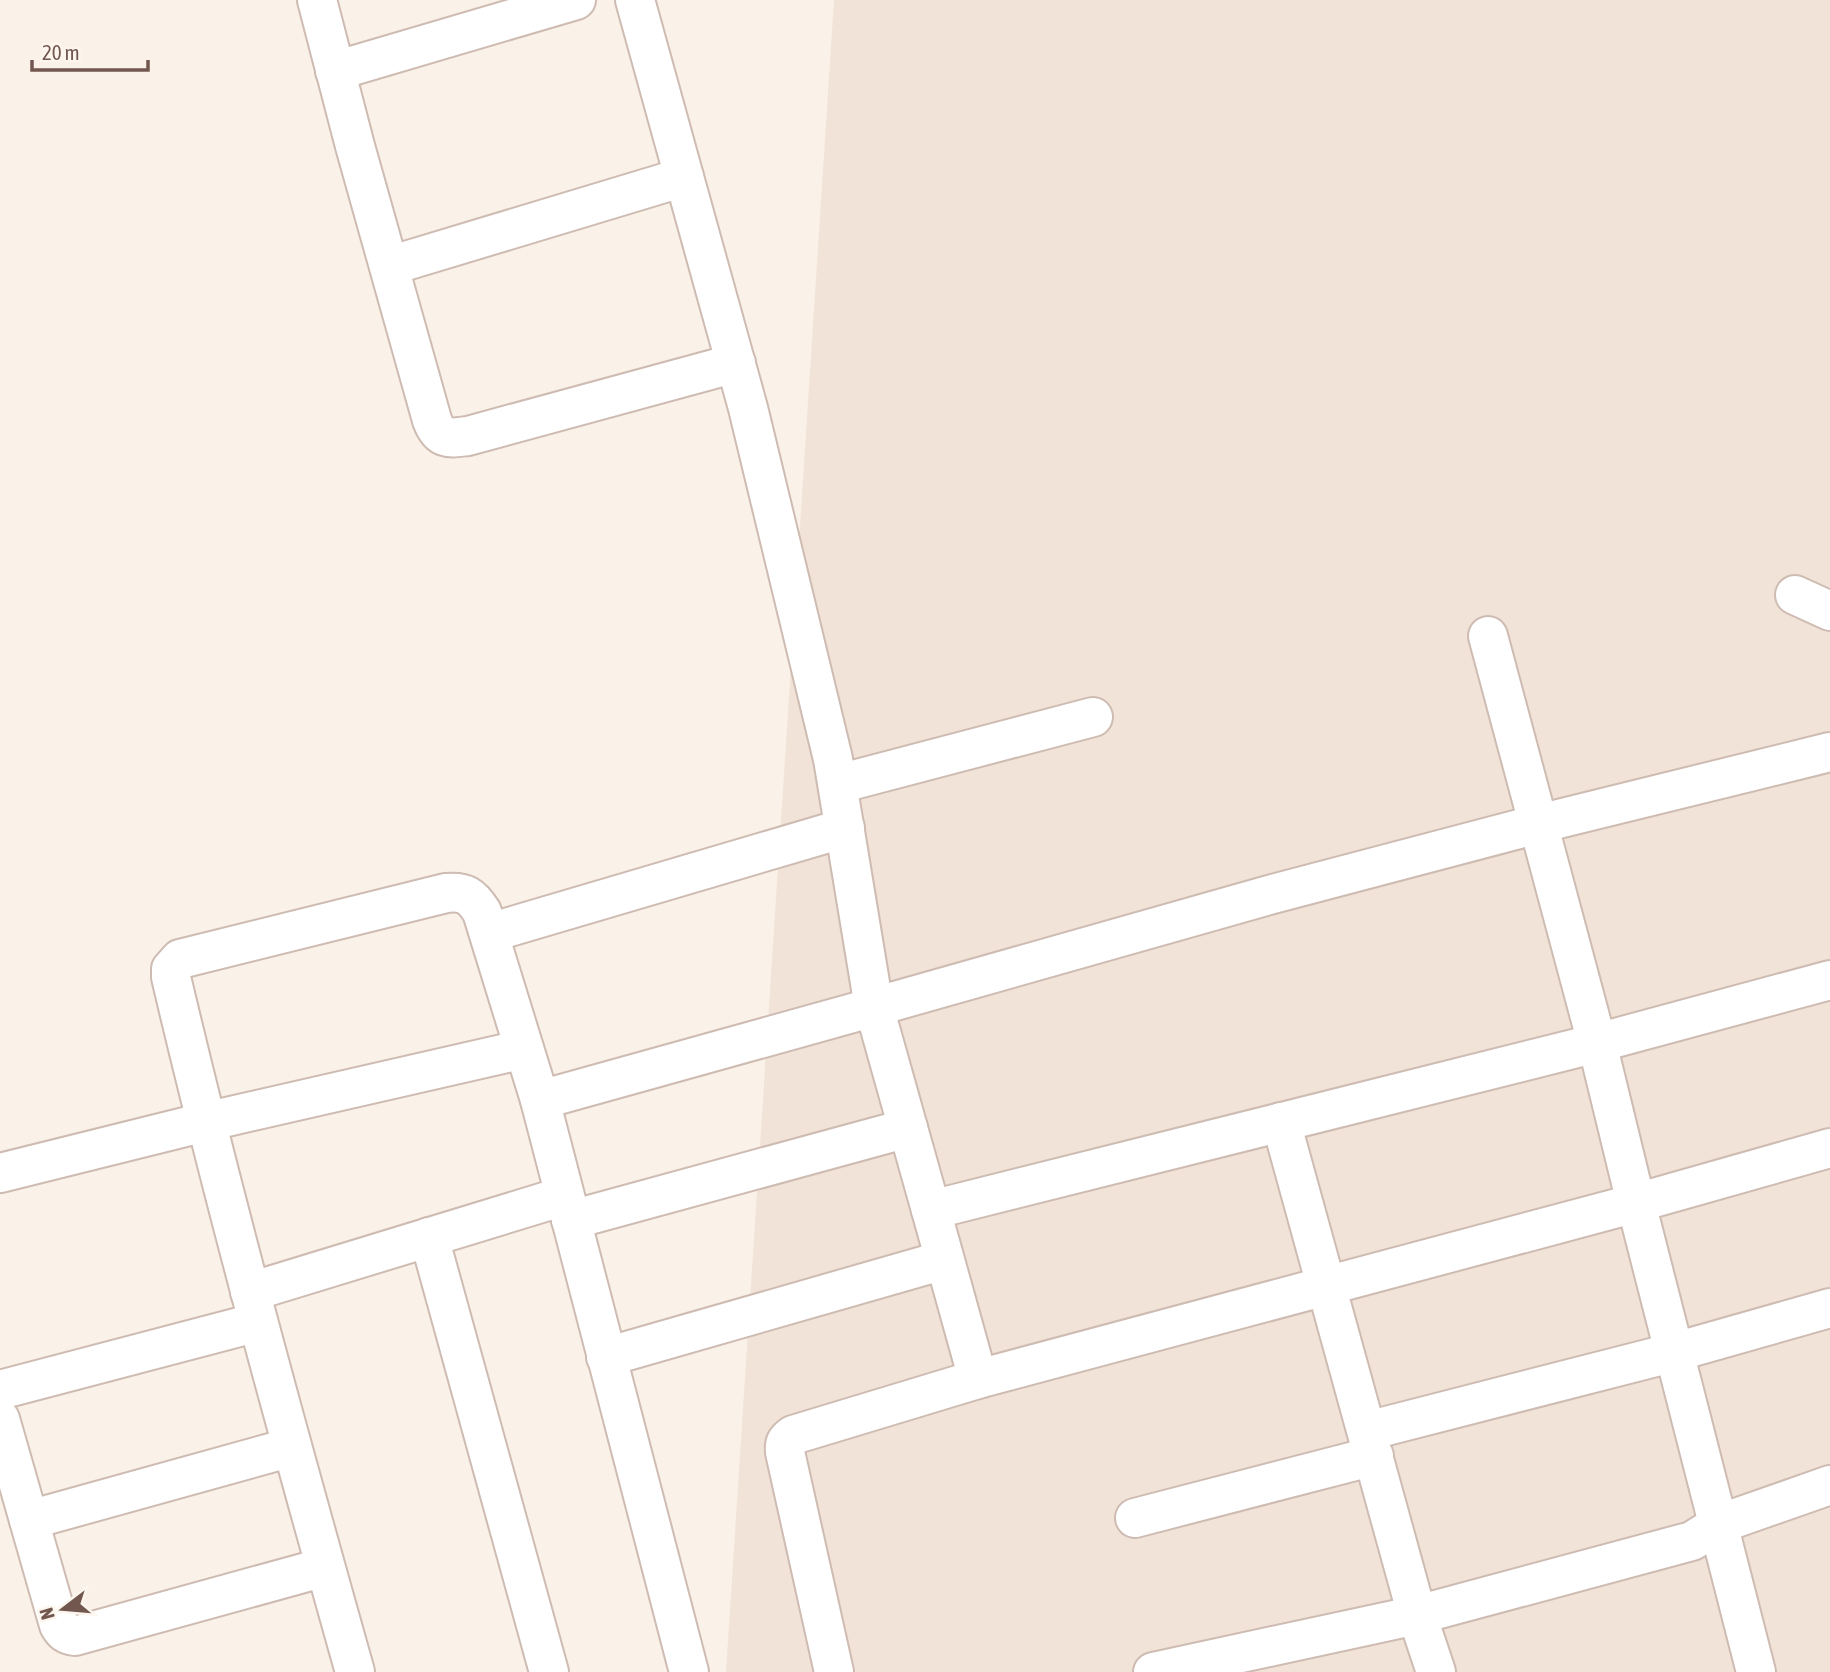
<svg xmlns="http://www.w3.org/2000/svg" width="1830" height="1672" font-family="'Asap Condensed',sans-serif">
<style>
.residential{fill:#f1e3d7}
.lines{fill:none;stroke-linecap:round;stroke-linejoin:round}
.street-casing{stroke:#cebbb2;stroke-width:42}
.street{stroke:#fff;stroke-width:38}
</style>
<rect width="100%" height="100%" fill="#faf1e8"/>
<!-- residential -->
<path class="residential" d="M 834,0 L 1830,0 L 1830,1672 L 726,1672 Z"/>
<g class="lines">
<defs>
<g id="street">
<path d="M 317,0 L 355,146 L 432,420 C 440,441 449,438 468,436 L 736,363"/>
<path d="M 635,0 L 748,408 L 833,759 L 874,1007 L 1269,895 L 1538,824 L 1830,752"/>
<path d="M 335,71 L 576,0"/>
<path d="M 389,266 L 684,177"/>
<path d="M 1795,595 L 1830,611"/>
<path d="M 1488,636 L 1597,1043 L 1636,1203 L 1756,1672"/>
<path d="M 838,784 L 1093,717"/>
<path d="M 489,933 L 845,828"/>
<path d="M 1830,980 L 1597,1043 L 931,1210 L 978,1379 L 1636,1203 L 1830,1148"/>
<path d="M 540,1100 L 874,1007 L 931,1210"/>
<path d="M 1281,1122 L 1417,1615 L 1436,1672"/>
<path d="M 0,1173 L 205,1122 L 524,1049"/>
<path d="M 571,1220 L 908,1128"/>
<path d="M 429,1237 L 549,1672"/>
<path d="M 250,1292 L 564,1196"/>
<path d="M 606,1357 L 944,1260"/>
<path d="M 0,1390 L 258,1322"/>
<path d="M 0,1419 L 59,1625 C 63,1632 66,1635 75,1636 L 325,1567"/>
<path d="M 1367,1431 L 1675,1352 L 1830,1308"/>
<path d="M 1135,1518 L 1374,1456"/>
<path d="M 29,1520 L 292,1447"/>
<path d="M 355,1672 C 290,1441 226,1210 171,977 L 171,969 L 180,959 L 446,893 C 465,891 472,896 482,912 L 540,1100 L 689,1672"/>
<path d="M 834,1672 L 785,1452 C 784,1443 786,1440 793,1435 L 978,1379"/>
<path d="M 1153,1672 L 1417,1615 L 1692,1541 L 1719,1524 L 1830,1485"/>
</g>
</defs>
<!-- street casing -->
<use href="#street" class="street-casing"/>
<!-- street -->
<use href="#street" class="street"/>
</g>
<!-- north arrow -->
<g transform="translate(63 1609) rotate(254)" stroke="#fdf6ee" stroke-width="5" paint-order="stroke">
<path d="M0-5L12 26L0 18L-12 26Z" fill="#72574e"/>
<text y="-10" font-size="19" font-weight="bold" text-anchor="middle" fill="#72574e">N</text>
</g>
<!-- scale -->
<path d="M32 60v10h116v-10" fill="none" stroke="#72574e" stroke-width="3.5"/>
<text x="42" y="60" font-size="21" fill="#72574e" stroke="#fdf6ee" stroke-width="5" paint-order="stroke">20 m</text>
</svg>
